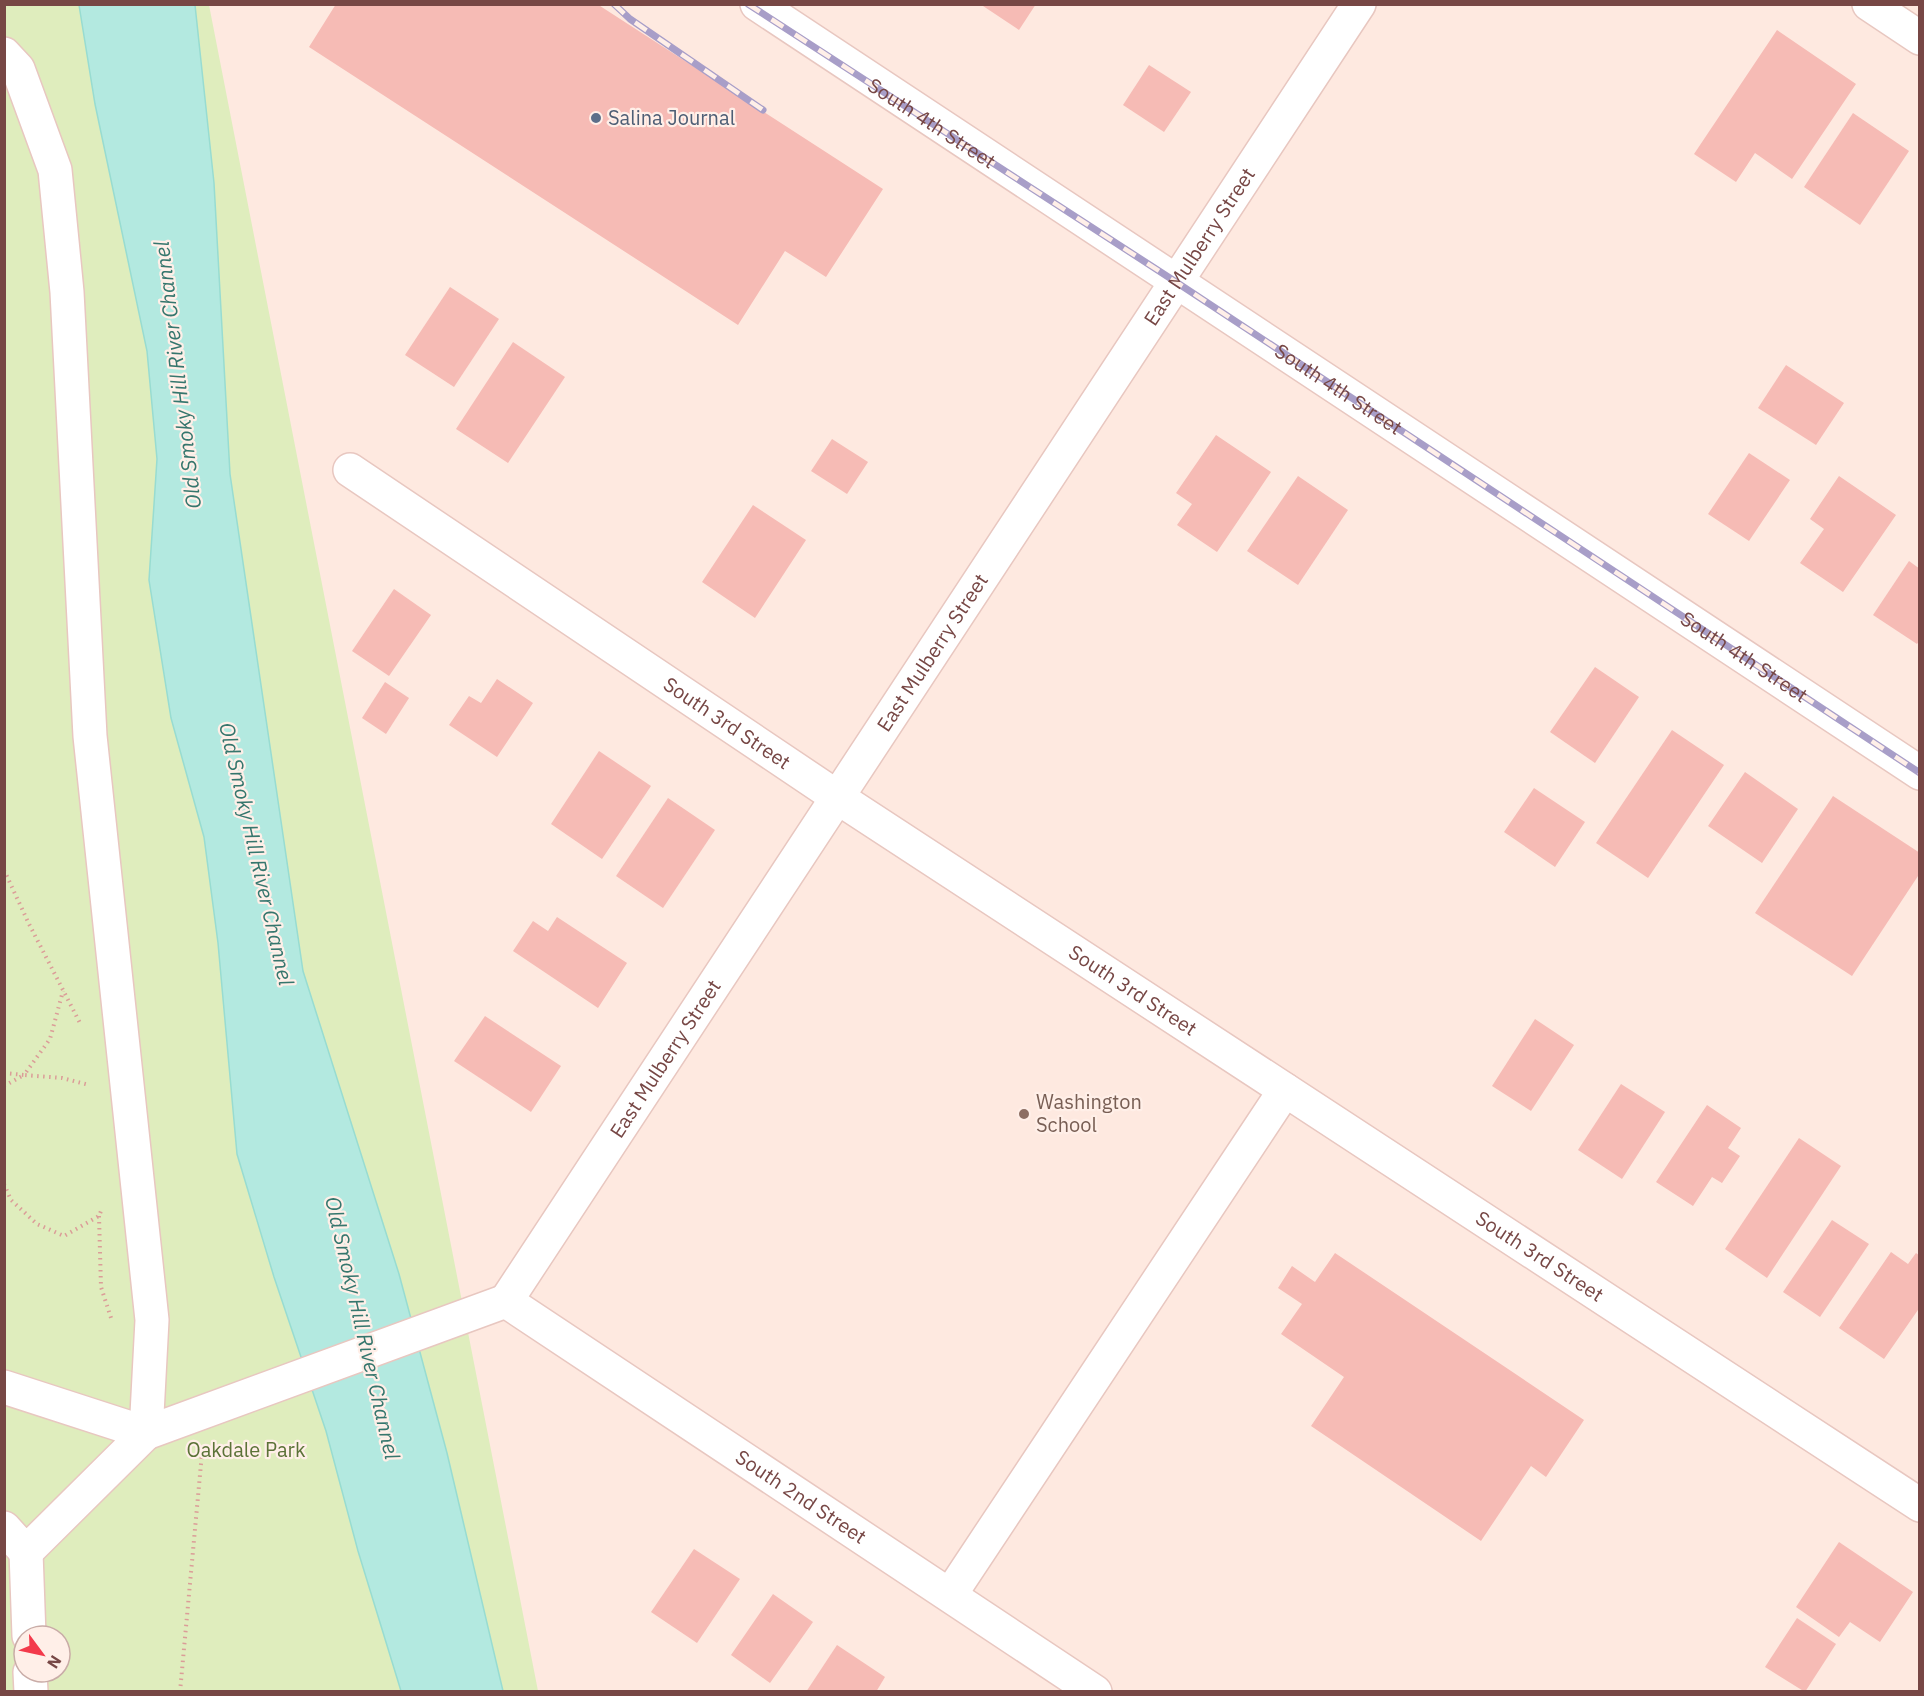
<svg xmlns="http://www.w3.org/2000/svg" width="1924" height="1696" font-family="'IBM Plex Sans',sans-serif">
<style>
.green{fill:#dfedbd;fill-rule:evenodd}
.water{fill:#b3e9e0;stroke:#98dcd1;stroke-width:1.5}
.building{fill:#f6bbb5}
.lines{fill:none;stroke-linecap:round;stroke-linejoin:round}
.minor-casing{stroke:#e8c7c0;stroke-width:36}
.path{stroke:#db9d98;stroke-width:4;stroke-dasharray:1.5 4.5;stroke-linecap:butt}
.minor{stroke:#fff;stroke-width:33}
.rail-casing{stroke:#a89ec8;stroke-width:7}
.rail{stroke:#ffefe8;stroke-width:4.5;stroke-dasharray:14;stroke-linecap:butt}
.service-dot{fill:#5c6f8a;stroke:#ffefe8;stroke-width:2}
.education-dot{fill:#8d6e63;stroke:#ffefe8;stroke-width:2}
.labels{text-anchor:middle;stroke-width:4.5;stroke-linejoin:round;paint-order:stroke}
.service-label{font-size:20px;fill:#4e5e75;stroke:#ffefe8;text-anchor:start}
.street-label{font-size:20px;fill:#774745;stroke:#ffefe8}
.education-label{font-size:20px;fill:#785e54;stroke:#ffefe8;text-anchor:start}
.park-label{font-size:20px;fill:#5b7237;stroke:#ffefe8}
.water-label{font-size:21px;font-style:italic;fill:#35766d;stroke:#ffefe8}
</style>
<rect width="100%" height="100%" fill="#fee9e0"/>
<!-- green -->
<path class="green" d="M 5,5 L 209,5 L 538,1691 L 5,1692 ZM 24,1636 L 60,1636 L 60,1672 L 24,1672 Z"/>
<!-- water -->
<path class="water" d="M 79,5 L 195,5 L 214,183 L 230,474 L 303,971 L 399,1274 L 447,1453 L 503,1691 L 401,1691 L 358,1551 L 326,1431 L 274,1277 L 237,1154 L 218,943 L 204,837 L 171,718 L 149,580 L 157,459 L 147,351 L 95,104 Z"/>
<!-- building -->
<g class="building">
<path d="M 336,4 L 597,4 L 883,189 L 826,277 L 785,251 L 738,325 L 309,47 Z"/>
<path d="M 980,4 L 1036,4 L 1019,30 Z"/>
<path d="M 1777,30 L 1856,84 L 1792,179 L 1755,153 L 1736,182 L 1694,154 Z"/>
<path d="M 1149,65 L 1191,92 L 1164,132 L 1123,105 Z"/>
<path d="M 1853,113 L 1909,151 L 1860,225 L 1804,187 Z"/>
<path d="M 450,287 L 499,319 L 454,387 L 405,355 Z"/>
<path d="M 513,342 L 565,377 L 508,463 L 456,429 Z"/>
<path d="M 1786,365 L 1844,403 L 1816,445 L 1758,408 Z"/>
<path d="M 1216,435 L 1271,472 L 1217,552 L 1177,525 L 1192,504 L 1176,493 Z"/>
<path d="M 832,439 L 868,462 L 847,494 L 811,471 Z"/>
<path d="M 1749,453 L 1790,480 L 1749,541 L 1708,514 Z"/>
<path d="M 1298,476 L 1348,510 L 1298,585 L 1247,551 Z"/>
<path d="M 1839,476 L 1896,515 L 1843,592 L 1800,563 L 1824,529 L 1810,519 Z"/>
<path d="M 753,505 L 806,540 L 755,618 L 702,582 Z"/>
<path d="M 1909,561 L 1920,569 L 1920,640 L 1917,644 L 1873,615 Z"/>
<path d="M 394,589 L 431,615 L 389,676 L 352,651 Z"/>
<path d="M 1595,667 L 1639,697 L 1595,763 L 1550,732 Z"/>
<path d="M 497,679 L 533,703 L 497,757 L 449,725 L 469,696 L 481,703 Z"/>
<path d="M 385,682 L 409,698 L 386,734 L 362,718 Z"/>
<path d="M 1672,730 L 1724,765 L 1648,878 L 1596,843 Z"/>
<path d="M 599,751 L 651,786 L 602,859 L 551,824 Z"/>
<path d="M 1745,772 L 1798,809 L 1762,863 L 1708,826 Z"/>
<path d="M 1534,788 L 1585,822 L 1555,867 L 1504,832 Z"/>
<path d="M 1833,796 L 1920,853 L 1920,873 L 1852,976 L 1755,913 Z"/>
<path d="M 668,798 L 715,830 L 663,908 L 616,876 Z"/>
<path d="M 557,917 L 627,963 L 598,1008 L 513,951 L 533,921 L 548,931 Z"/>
<path d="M 485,1016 L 561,1066 L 531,1112 L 454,1061 Z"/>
<path d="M 1535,1019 L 1574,1045 L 1531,1111 L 1492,1086 Z"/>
<path d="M 1621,1084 L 1665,1112 L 1622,1179 L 1578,1150 Z"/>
<path d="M 1707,1105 L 1741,1128 L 1728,1148 L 1740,1156 L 1722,1183 L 1712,1177 L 1693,1206 L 1656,1182 Z"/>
<path d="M 1799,1138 L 1841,1166 L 1767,1278 L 1725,1249 Z"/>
<path d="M 1832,1220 L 1869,1244 L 1820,1317 L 1783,1292 Z"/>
<path d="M 1891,1252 L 1908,1264 L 1916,1253 L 1920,1256 L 1920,1307 L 1884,1359 L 1839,1328 Z"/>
<path d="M 1335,1253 L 1584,1420 L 1546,1477 L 1531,1466 L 1481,1541 L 1311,1426 L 1344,1377 L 1281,1334 L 1302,1304 L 1278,1288 L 1292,1266 L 1315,1282 Z"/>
<path d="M 1839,1542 L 1913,1592 L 1880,1642 L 1850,1622 L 1839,1637 L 1796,1607 Z"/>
<path d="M 694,1549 L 740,1579 L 697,1643 L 651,1612 Z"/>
<path d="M 773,1594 L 813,1622 L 770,1683 L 731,1655 Z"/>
<path d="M 1797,1618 L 1836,1644 L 1805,1692 L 1765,1667 Z"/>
<path d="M 837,1645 L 885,1677 L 876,1692 L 806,1692 Z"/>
</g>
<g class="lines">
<defs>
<g id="minor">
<path d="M 757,4 L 1920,773"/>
<path d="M 1869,4 L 1920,38"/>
<path d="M 4,54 L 18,69 L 55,170 L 67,292 L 90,736 L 152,1320 L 146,1433 L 506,1301"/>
<path id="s1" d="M 350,470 L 837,797 L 1920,1505"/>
<path id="s2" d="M 506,1301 L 1359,4"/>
<path id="s3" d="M 506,1301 L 1095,1692"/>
<path d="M 4,1387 L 146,1433 L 26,1552 L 4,1528"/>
<path d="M 26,1552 L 29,1636"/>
<path d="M 950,1595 L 1285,1090"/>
<path d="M 30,1672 L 31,1692"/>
</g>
</defs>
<!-- minor casing -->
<use href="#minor" class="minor-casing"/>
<!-- path -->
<g class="path">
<path d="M 4,870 L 29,924 L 81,1025"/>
<path d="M 4,1073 L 24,1075 L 50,1039 L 63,991"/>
<path d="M 4,1086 L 24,1075 L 62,1078 L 89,1085"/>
<path d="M 4,1184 L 11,1200 L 37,1224 L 64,1236 L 99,1216 L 101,1211"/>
<path d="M 99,1216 L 101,1287 L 112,1321"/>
<path d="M 180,1692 L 202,1453"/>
</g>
<!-- minor -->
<use href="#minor" class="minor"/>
<defs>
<g id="rail">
<path d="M 614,4 L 630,19 L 763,110"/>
<path id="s4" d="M 748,4 L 1176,282 L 1920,773"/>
</g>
</defs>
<!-- rail casing -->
<use href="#rail" class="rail-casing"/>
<!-- rail -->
<use href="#rail" class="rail"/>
</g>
<!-- markers -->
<circle class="service-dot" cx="596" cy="118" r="6"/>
<circle class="education-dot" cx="1024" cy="1114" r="6"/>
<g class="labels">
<!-- service labels -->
<g class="service-label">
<text x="608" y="125">Salina Journal</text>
</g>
<!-- street labels -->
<g class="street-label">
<text dy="7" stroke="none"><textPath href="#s4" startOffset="219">South 4th Street</textPath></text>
<text dy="7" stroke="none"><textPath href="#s2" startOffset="1262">East Mulberry Street</textPath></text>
<text dy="7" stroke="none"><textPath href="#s4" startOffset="705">South 4th Street</textPath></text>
<text dy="7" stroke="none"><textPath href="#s2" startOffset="776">East Mulberry Street</textPath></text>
<text dy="7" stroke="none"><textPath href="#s4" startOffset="1191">South 4th Street</textPath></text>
<text dy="7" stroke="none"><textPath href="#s1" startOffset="454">South 3rd Street</textPath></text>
<text dy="7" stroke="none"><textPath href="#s1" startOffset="940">South 3rd Street</textPath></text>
<text dy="7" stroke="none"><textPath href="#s2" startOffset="290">East Mulberry Street</textPath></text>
<text dy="7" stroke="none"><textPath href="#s1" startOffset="1426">South 3rd Street</textPath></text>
<text dy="7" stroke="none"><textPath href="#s3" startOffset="354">South 2nd Street</textPath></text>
</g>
<!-- education labels -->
<g class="education-label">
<text x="1036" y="1109">Washington<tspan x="1036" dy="23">School</tspan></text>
</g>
<!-- park labels -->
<g class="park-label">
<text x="246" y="1457">Oakdale Park</text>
</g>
<!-- water labels -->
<g class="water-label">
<text transform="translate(178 375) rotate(-97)" y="7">Old Smoky Hill River Channel</text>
<text transform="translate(256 854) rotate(77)" y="7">Old Smoky Hill River Channel</text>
<text transform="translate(362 1328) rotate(77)" y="7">Old Smoky Hill River Channel</text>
</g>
</g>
<!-- border -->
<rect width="1924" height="1696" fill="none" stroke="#774745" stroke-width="12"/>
<!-- north arrow -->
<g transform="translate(42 1654) rotate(123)"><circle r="28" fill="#ffefe8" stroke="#c9aca7" stroke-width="1.5"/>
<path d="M0-4.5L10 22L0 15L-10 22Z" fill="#f33a4b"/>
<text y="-9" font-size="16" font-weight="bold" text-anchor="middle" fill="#774745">N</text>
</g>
</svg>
